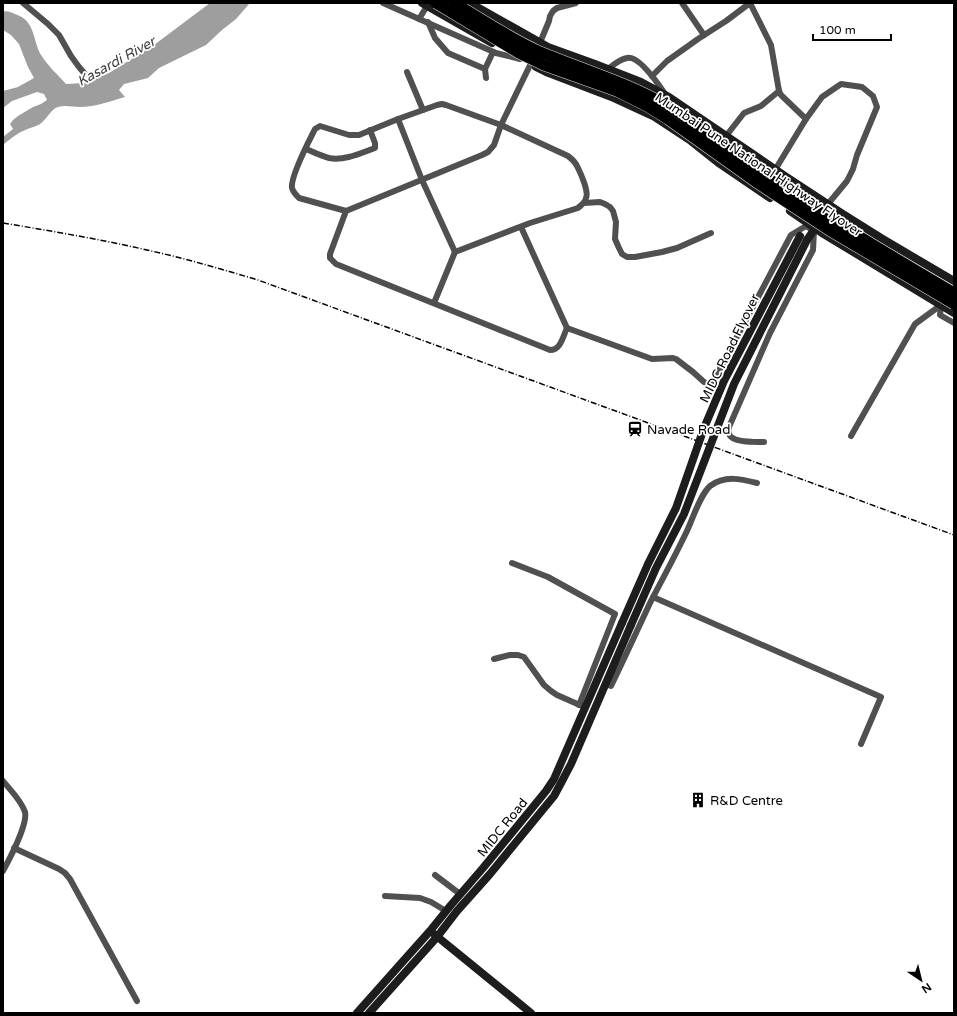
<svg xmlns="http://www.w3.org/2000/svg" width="957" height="1016" font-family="'Varela Round',sans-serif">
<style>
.water{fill:#9e9e9e}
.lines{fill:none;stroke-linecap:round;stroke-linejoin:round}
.street{stroke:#505050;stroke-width:6}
.secondary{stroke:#1d1d1d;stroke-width:8}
.rail{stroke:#000;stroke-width:1.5;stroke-dasharray:6 2 1 2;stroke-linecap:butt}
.highway-bridge-casing{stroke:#dbdbdb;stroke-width:12;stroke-linecap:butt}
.secondary-bridge{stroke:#1d1d1d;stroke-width:8}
.highway-bridge{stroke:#000;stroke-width:11}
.labels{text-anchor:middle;stroke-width:3.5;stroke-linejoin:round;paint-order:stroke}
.street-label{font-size:13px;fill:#000;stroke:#fff}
.poi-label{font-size:13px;fill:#000;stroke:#fff;text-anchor:start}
.water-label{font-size:14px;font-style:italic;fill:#3f3f3f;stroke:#fff}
</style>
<rect width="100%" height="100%" fill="#fff"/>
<!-- water -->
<path class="water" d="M 210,3 L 250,3 L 236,19 L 222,30 L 206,45 L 159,68 L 148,78 L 124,84 L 119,90 L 125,97 C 111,101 95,107 80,107 C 73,107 65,105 58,107 C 51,109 47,119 40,124 C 35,127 29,128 23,131 C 16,134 9,140 3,145 L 3,137 L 13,129 L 10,124 L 13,120 L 18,116 L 33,107 L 41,104 L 47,100 L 44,94 L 37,92 L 12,101 L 3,108 L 3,91 L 18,87 L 34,78 L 28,67 L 19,44 L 11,35 L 3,30 L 3,11 C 8,11 11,12 15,14 C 36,21 32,39 41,55 C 48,66 57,74 66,84 L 85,83 L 109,73 L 154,45 Z"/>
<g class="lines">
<!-- street -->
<g class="street">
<path d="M 23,3 L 48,24 L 59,35 L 71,56 L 79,67 L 85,74"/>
<path d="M 383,3 L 496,53 L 520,59"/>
<path d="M 682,3 L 704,35"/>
<path d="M 750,3 L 771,45 L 779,91 L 781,95 L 806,119"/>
<path d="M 419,19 L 427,6"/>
<path d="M 428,22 L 435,38 L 448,53 L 485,69"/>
<path d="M 539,45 L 549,21 L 550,16 L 553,11 L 557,8 L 576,3"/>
<path d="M 534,57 L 501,125 L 494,145 L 488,152 L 482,155 L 346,211 L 330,254 L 330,258 L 336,264 L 550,350 C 561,350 563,336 567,328"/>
<path d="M 608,69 C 613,65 620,59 627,58 C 639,55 659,85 665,94"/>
<path d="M 407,72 L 423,110"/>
<path d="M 652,76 L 667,61 L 698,39 L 726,21 L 750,3"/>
<path d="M 486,78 L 485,69 L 493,52"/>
<path d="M 398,119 L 422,180 L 455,252"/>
<path d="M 726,136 L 744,113 L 761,106 L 779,91"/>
<path d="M 306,149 C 313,152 321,156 329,158 C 344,161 361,153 375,148 L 375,143 L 370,130"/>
<path d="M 775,170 L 806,119 L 822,97 L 841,84 L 862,87 L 873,96 L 877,107 L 857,155 L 853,169 L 847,181 L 828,204"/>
<path d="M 584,203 L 600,202 L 605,204 L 610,207 L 613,211 L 616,222 L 615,239 L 619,248 L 622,254 L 627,257 L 635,257 L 662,252 L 677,248 L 711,233"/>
<path d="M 346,211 L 299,198 C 296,195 293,192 292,188 C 290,177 309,141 315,129 L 320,126 L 349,135 L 359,135 L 398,119 L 437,105 L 442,104 L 446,105 L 501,125 L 568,156 C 572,159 576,163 578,168 C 581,174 589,192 586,198 C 585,203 581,205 578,208 L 530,223 L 455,252 L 434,303"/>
<path d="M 521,227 L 567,328 L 652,359 L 673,358 L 676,359 L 693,372 L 704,382 L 709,384 L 712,382 L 715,378 L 791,235 L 806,226 L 814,231 L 813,250 L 770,333 L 729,427 C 728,430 728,432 729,434 C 732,443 756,442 764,442"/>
<path d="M 941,305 L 940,315 L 954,323"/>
<path d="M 851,436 L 915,324 L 941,305"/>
<path d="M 512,563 L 548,577 L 615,614 L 579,705"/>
<path d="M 653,597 L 881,697 L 861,744"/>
<path d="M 494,659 L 510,655 L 518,655 L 524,657 L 544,685 L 551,691 L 557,695 L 582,706"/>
<path d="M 605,684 L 611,686 C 624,659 637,631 650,603 C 662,580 674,558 685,535 C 692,522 699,496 710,486 C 725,475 741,479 757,483"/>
<path d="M 3,781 C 11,791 21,800 25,812 C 28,824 9,860 3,871"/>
<path d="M 14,848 L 59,869 L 65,873 L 70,879 L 137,1001"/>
<path d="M 435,875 L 460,894"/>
<path d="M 385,896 L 420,898 L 431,902 L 446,911"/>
</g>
<!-- secondary -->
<g class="secondary">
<path d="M 422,3 L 492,43"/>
<path d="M 470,3 L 548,47 L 595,64 L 641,82 L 669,97 L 785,176 L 843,214 L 881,238 L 954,281"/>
<path d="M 536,67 L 546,72 L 614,98 L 653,116 L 691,141 L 720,164 L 770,198"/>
<path d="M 790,211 L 822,233 L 954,313"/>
<path d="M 807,240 L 818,224"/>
<path d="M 434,934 L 531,1013"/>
<path d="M 357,1013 L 430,931 L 451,905 L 483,868 L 546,791 L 554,779 L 564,756 L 622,623"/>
<path d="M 369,1013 L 437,937 L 457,911 L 490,874 L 554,796 L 561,783 L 571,764 L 631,625"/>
</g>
<!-- rail -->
<path class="rail" d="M 3,223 C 51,231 99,239 147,250 C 184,258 221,269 258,280 L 954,535"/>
<defs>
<g id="highway-bridge">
<path d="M 436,3 L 519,53 L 544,65 L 617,91 L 647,106 L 668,119 L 759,184 L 829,230 L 954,304"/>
<path d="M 454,3 C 482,19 509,38 538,51 C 581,69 626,82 666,105 C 683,115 699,129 715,141 C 732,154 751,166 769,179 C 829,219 891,256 954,293"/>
</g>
</defs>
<!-- highway-bridge casing -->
<use href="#highway-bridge" class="highway-bridge-casing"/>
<!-- secondary-bridge -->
<g class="secondary-bridge">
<path d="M 622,623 L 648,564 L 676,508 L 704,428 L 724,381 L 800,236"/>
<path d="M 631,625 L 656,568 L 684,514 L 734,384 L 807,240"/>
</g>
<!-- highway-bridge -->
<use href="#highway-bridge" class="highway-bridge"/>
</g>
<!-- icons -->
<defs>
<symbol id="station-bare" viewBox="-9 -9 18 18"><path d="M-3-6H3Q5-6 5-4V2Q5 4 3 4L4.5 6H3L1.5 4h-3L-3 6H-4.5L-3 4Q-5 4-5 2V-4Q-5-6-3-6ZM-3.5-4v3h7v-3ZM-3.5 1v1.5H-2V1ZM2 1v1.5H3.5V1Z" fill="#000" stroke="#fff" stroke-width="2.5" paint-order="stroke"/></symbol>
<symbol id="building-bare" viewBox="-9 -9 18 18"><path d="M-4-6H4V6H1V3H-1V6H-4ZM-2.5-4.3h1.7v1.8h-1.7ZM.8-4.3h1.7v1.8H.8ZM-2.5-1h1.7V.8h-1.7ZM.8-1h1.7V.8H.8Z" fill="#000" stroke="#fff" stroke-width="2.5" paint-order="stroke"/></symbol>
</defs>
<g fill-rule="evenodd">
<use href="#station-bare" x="624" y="418" width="22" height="22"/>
<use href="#building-bare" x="687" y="789" width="22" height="22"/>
</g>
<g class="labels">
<!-- street labels -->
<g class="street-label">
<text transform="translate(759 164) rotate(34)" y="5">Mumbai Pune National Highway Flyover</text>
<text transform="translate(729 348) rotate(-64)" y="5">MIDC Road Flyover</text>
<text transform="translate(502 827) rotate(-51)" y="5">MIDC Road</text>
</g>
<!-- poi labels -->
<g class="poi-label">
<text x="647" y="434">Navade Road</text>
<text x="710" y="805">R&amp;D Centre</text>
</g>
<!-- water labels -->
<g class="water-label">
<text transform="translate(116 61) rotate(-29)" y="5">Kasardi River</text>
</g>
</g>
<!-- border -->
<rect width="957" height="1016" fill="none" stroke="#000000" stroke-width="8"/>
<!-- north arrow -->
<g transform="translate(921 980) rotate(145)" stroke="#ffffff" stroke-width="3" paint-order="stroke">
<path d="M0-3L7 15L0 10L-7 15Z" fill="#000000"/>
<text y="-6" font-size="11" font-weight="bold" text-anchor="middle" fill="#000000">N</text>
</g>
<!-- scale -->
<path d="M813 34v6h78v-6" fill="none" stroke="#000000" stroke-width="2"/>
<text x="819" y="34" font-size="12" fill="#000000" stroke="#ffffff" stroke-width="3" paint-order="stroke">100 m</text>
</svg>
